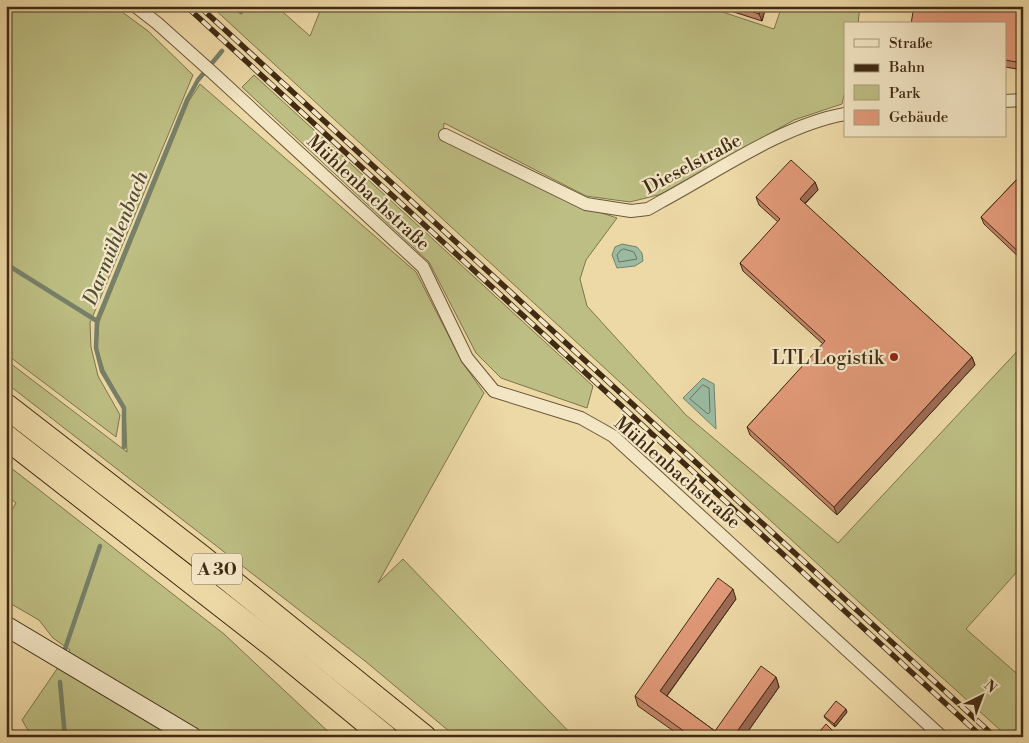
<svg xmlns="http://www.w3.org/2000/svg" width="1029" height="743" font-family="'Libre Bodoni',serif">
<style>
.green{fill:#bdbe83;stroke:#7e744c}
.water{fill:#9abba2;stroke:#768169}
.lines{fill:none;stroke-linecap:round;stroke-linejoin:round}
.shore{stroke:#6d735b;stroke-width:1}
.stream{stroke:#768169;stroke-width:4.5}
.minor-casing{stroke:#6b5638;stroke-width:14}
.secondary-casing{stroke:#402b14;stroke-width:21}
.motorway-casing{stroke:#402b14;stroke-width:26}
.minor{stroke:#f3e6c5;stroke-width:12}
.secondary{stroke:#f3e6c5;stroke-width:19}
.motorway{stroke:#edd9a6;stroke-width:24}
.rail-casing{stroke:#402b14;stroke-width:5.5}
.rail{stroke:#f3e6c5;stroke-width:4;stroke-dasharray:11;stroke-linecap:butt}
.wall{fill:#c28467;stroke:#402b14}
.shaded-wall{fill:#9e6b54;stroke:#402b14}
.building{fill:#e19978;stroke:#402b14}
.poi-dot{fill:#8f2418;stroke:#f3e6c5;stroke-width:2}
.labels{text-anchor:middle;stroke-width:4.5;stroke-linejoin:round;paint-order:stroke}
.shield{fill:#f3e6c5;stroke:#766349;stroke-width:1}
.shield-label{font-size:18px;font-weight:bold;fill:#402b14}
.street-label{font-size:19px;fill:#402b14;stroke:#f3e6c5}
.poi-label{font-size:19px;fill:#402b14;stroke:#f3e6c5;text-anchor:end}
.water-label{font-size:20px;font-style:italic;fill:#564f38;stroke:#f3e6c5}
</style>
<rect width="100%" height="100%" fill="#edd9a6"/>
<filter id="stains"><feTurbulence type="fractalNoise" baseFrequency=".004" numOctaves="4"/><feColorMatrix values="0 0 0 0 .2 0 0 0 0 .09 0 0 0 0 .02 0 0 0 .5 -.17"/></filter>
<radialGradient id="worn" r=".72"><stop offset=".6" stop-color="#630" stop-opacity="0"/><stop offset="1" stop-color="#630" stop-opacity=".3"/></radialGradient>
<!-- green -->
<g class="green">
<path d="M 6,6 L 114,6 L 148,31 L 193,75 L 90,323 L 91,347 L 98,376 L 120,415 L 116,437 L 6,354 Z"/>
<path d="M 211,6 L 276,6 L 310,36 L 322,6 L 704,6 L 774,29 L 782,6 L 860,6 L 858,24 L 845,24 L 845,91 L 842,104 L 794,120 L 662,194 L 630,202 L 586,196 L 444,123 L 443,138 L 584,207 L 617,218 L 586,260 L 580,279 L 587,306 L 686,415 L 838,543 L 1023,345 L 1023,565 L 966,629 L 1023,679 L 1023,737 L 1008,737 L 897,637 Z"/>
<path d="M 254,75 L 593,386 L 587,408 L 501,378 L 476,353 L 429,262 L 242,87 Z"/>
<path d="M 200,84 L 416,272 L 462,362 L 484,393 L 378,583 L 403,559 L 574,737 L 456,737 L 365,661 L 6,383 L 6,360 L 127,452 L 125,408 L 104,370 L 97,348 L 99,322 L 189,101 Z"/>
<path d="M 6,464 L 224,634 L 334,737 L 32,737 L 22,720 L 70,650 L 53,638 L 39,620 L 6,601 L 6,520 L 16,503 L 6,495 Z"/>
</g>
<!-- water -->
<g class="water">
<path d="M 622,244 L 637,247 L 642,253 L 643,261 L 635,266 L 617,268 L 612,255 L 615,247 Z"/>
<path d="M 703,378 L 714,384 L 716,429 L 683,398 Z"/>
</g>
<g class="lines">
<!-- shore -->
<g class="shore">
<path d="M 624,249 L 634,252 L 637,259 L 619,262 L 617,255 L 620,251 Z"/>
<path d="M 703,385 L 709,388 L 710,412 L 708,414 L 690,399 Z"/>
</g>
<!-- stream -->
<g class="stream">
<path d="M 234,6 L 241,12"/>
<path d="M 6,264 L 97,321"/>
<path d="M 124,447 L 124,408 L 102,371 L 96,348 L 97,321 L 187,100 L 198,80 L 222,51"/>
<path d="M 65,649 L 100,546"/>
<path d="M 60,682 L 65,737"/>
</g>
<defs>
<g id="minor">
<path d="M 135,6 L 157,23 L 214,74 L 423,267 L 467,358 L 494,391 L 581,418 L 613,436 L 942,737"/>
<path d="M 1005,101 L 1023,100"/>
<path d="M 445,135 L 586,204 L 631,211 L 648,209 L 662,201 C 718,171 783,125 845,114"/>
</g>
<path id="secondary" d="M 6,626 L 192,737"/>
<g id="motorway">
<path d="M 6,406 L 201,557 L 424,737"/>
<path d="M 6,437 L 273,645 L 385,737"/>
</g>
</defs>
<!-- minor casing -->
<use href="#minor" class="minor-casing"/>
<!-- secondary casing -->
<use href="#secondary" class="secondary-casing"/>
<!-- motorway casing -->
<use href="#motorway" class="motorway-casing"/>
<!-- minor -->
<use href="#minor" class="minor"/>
<!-- secondary -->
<use href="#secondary" class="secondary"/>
<!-- motorway -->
<use href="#motorway" class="motorway"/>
<defs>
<g id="rail">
<path d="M 186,6 L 982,737"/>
<path d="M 199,6 L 995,737"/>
</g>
</defs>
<!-- rail casing -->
<use href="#rail" class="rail-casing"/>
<!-- rail -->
<use href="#rail" class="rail"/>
</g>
<!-- wall -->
<g class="wall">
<path d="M 715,6 L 766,6 L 762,21 Z"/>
<path d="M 1023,12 L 1023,70 L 1005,67 L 1005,24 Z"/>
<path d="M 1023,173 L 1023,261 L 984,224 L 981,217 Z"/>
<path d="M 815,182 L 818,190 L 805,204 L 972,357 L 975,365 L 837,515 L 750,435 L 747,427 L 823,344 L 743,271 L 740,263 L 778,222 L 759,205 L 756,197 Z"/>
<path d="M 736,599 L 667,696 L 715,731 L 776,677 L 779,687 L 744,737 L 682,737 L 638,706 L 635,696 Z"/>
<path d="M 847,712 L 835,727 L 825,718 L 824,716 Z"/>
</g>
<!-- shaded-wall -->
<g class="shaded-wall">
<path d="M 761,6 L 766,6 L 762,21 L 759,14 Z"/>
<path d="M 815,182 L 818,190 L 802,206 L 800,199 Z"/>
<path d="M 972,357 L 975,365 L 837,515 L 834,507 Z"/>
<path d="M 733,589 L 736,599 L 663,701 L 660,691 Z"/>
<path d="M 776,677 L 779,687 L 744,737 L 733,737 Z"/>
<path d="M 846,709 L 847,712 L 835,727 L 834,724 Z"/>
</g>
<!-- building -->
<g class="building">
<path d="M 736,6 L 761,6 L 759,14 Z"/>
<path d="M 914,6 L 989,6 L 1023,12 L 1023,63 L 1005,60 L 1005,24 L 911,24 Z"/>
<path d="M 791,160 L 815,182 L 800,199 L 972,357 L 834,507 L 747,427 L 825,341 L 740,263 L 780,219 L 756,197 Z"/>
<path d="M 1023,173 L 1023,256 L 981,217 Z"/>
<path d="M 718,578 L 733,589 L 660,691 L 715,731 L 761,666 L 776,677 L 733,737 L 692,737 L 635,696 Z"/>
<path d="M 836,701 L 846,709 L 834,724 L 824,716 Z"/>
<path d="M 826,724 L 839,737 L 815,737 Z"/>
</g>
<!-- markers -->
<circle class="poi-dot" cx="894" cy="357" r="5"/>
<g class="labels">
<!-- shield labels -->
<rect class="shield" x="192" y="553.5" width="50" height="31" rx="4"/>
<g class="shield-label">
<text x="217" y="575">A 30</text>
</g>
<!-- street labels -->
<g class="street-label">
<text transform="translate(692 163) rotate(-28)" y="7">Dieselstraße</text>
<text transform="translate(369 192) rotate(43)" y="7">Mühlenbachstraße</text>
<text transform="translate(678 472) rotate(41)" y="7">Mühlenbachstraße</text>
</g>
<!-- poi labels -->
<g class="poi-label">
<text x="884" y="364">LTL Logistik</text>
</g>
<!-- water labels -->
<g class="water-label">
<text transform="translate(115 238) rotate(-68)" y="7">Darmühlenbach</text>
</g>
</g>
<!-- margin -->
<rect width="1029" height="743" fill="none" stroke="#edd9a6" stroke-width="25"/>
<rect x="8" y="8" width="1014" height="728" fill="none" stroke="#402b14" stroke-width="2.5"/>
<rect x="12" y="12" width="1004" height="718" fill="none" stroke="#402b14"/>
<!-- legend -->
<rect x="844" y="22" width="162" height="115" fill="#f3e6c5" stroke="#ab9b7e"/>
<rect x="854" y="39" width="25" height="8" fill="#f3e6c5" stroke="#ab9b7e"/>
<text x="889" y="48" font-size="15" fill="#402b14">Straße</text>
<rect x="854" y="64" width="25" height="8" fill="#402b14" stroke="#ab9b7e"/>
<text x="889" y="72" font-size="15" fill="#402b14">Bahn</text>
<rect x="854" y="85" width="25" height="15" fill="#bdbe83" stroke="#ab9b7e"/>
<text x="889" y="98" font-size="15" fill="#402b14">Park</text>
<rect x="854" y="110" width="25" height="15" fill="#e19978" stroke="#ab9b7e"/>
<text x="889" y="122" font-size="15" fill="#402b14">Gebäude</text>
<!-- north arrow -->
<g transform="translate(982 696) rotate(42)" stroke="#f3e6c5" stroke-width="4" paint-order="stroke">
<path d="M0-4L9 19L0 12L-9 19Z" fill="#402b14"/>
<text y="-8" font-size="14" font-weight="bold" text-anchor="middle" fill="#402b14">N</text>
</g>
<rect width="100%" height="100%" filter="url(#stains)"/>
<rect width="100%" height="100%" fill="url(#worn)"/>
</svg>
